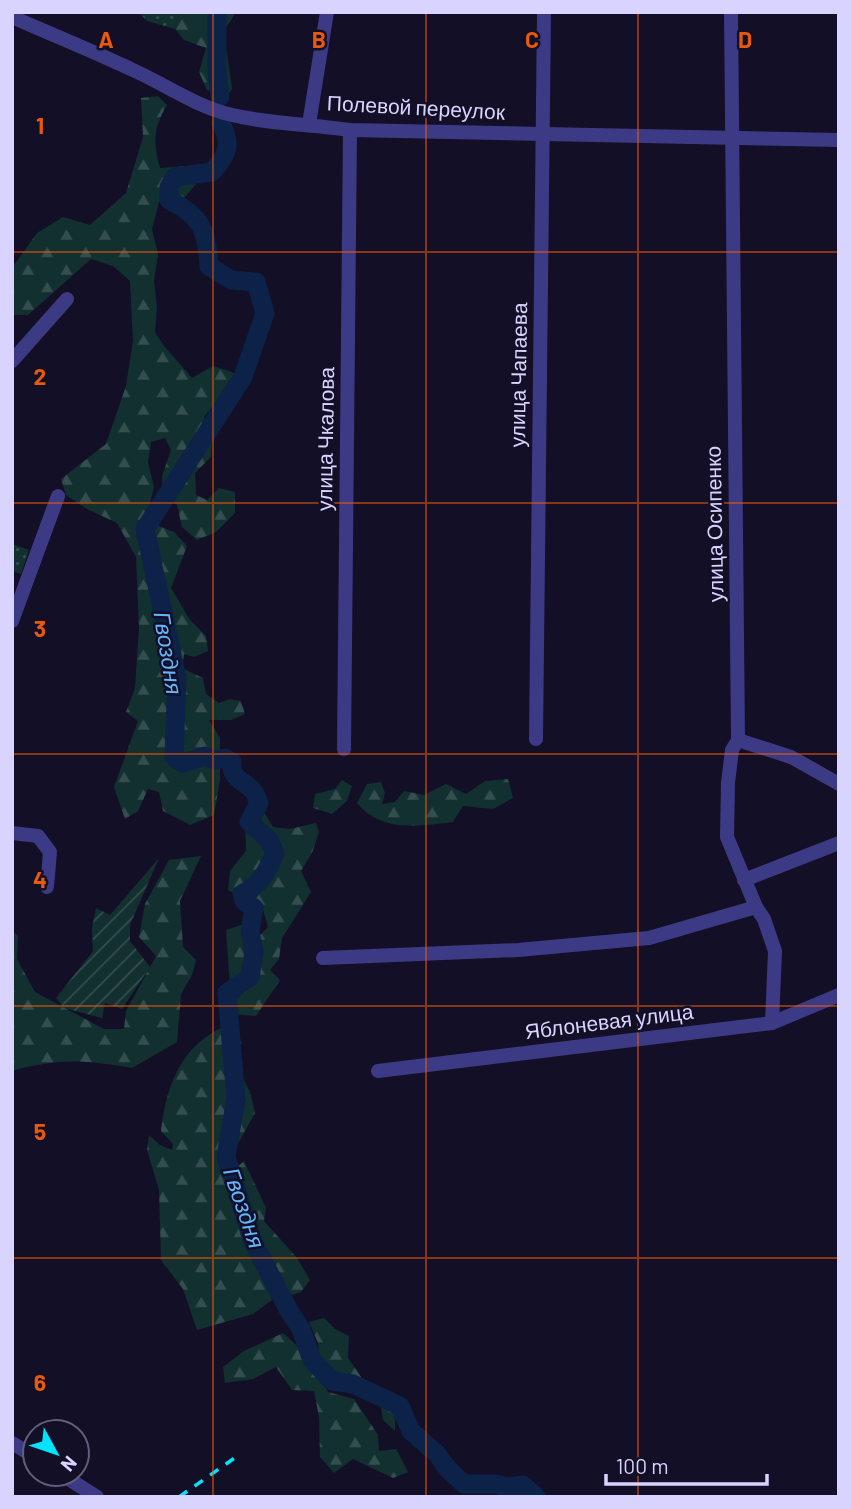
<svg xmlns="http://www.w3.org/2000/svg" width="851" height="1509" font-family="Barlow,sans-serif">
<style>
.grass{fill:url(#grass-dots)}
.forest{fill:url(#forest-firs)}
.garden{fill:url(#garden-furrows)}
.lines{fill:none;stroke-linecap:round;stroke-linejoin:round}
.river{stroke:#0c2248;stroke-width:19}
.minor{stroke:#3d3a85;stroke-width:14}
.rail{stroke:#00e5ff;stroke-width:3.5;stroke-dasharray:10 9;stroke-linecap:butt}
.grid{fill:none;stroke:#e8590c;stroke-width:2;stroke-opacity:0.55}
.labels{text-anchor:middle;stroke-width:5;stroke-linejoin:round;paint-order:stroke}
.street-label{font-size:21px;fill:#d9d4ff;stroke:#130f26}
.water-label{font-size:23px;font-style:italic;fill:#62b6ff;stroke:#130f26}
.grid-label{font-size:23px;text-anchor:middle;font-weight:bold;fill:#e8590c;stroke:#130f26;stroke-width:5;stroke-linejoin:round;paint-order:stroke}
</style>
<defs>
<pattern id="grass-dots" width="8" height="8" patternUnits="userSpaceOnUse" patternTransform="scale(1.75)"><rect width="8" height="8" fill="#12302f"/><path d="M2 2h.1M6 6h.1" fill="none" stroke="#344d4e" stroke-width="1.8" stroke-linecap="round"/></pattern>
<pattern id="forest-firs" width="22" height="20" patternUnits="userSpaceOnUse" patternTransform="scale(1.75)"><rect width="22" height="20" fill="#12302f"/><path d="M5 1l3.5 6h-7zM16 11l3.5 6h-7z" fill="#344d4e"/></pattern>
<pattern id="garden-furrows" width="10" height="10" patternUnits="userSpaceOnUse" patternTransform="scale(1.75)"><rect width="10" height="10" fill="#12302f"/><path d="M-1 1l2-2M0 10L10 0M9 11l2-2" fill="none" stroke="#344d4e"/></pattern>
</defs>
<rect width="100%" height="100%" fill="#130f26"/>
<!-- grass -->
<g class="grass">
<path d="M 138,12 L 179,12 L 175,29 L 147,21 Z"/>
<path d="M 12,544 L 29,550 L 21,574 L 12,571 Z"/>
</g>
<!-- forest -->
<g class="forest">
<path d="M 179,12 L 236,12 L 224,31 L 232,89 L 227,96 L 207,90 L 199,72 L 206,48 L 184,40 L 175,29 Z"/>
<path d="M 158,96 L 167,105 C 153,129 153,141 160,168 L 187,166 L 196,184 L 184,198 L 159,202 L 152,229 L 158,254 L 154,281 L 157,307 L 155,332 L 164,346 L 192,378 L 213,366 L 232,372 L 245,386 L 237,403 L 214,405 L 204,417 L 212,437 L 211,457 L 195,473 L 196,495 L 207,500 L 219,488 L 235,492 L 235,513 L 216,532 L 197,540 L 182,527 L 177,505 L 163,494 L 162,476 L 171,450 L 165,438 L 151,442 L 148,462 L 154,487 L 150,503 L 159,526 L 174,532 L 187,546 L 171,588 L 190,620 L 206,636 L 208,651 L 194,657 L 184,654 L 182,668 L 203,678 L 206,694 L 219,703 L 230,699 L 241,701 L 245,714 L 231,720 L 209,720 L 220,738 L 220,780 L 214,815 L 190,825 L 163,811 L 159,792 L 148,789 L 138,811 L 125,819 L 114,787 L 138,721 L 126,712 L 135,688 L 139,628 L 136,557 L 117,523 L 87,509 L 66,495 L 61,479 L 106,444 L 126,386 L 133,341 L 130,281 L 113,266 L 91,259 L 28,315 L 12,315 L 12,268 L 37,233 L 63,217 L 90,225 L 126,193 L 143,137 L 141,98 Z"/>
<path d="M 508,779 L 513,798 L 493,809 L 463,806 L 453,822 C 419,826 382,833 357,803 L 367,784 L 381,782 L 385,793 L 382,804 L 395,802 L 404,791 L 424,795 L 446,784 L 466,794 L 485,781 Z"/>
<path d="M 342,780 L 352,786 L 347,801 L 332,814 L 313,808 L 315,794 L 335,789 Z"/>
<path d="M 251,809 L 264,812 L 273,827 L 290,829 L 316,823 L 319,832 L 312,853 L 301,871 L 311,892 L 282,938 L 279,959 L 270,970 L 280,980 L 256,1016 L 232,1014 L 226,930 L 247,923 L 259,936 L 268,927 L 262,906 L 228,890 L 230,871 L 246,851 L 245,816 Z"/>
<path d="M 201,856 L 180,901 L 183,947 L 196,960 L 192,975 L 181,994 L 177,1042 L 132,1068 C 85,1060 59,1058 12,1071 L 12,932 L 18,935 L 17,959 L 35,992 L 104,1029 L 124,1029 L 126,1011 L 156,956 L 139,937 L 145,904 L 169,860 Z"/>
<path d="M 223,1027 L 242,1042 C 232,1070 238,1067 249,1090 C 252,1097 253,1106 255,1113 L 231,1156 L 228,1175 L 272,1300 L 253,1314 L 197,1330 L 183,1289 L 161,1260 L 159,1190 L 147,1150 L 149,1135 L 160,1145 L 172,1150 L 173,1144 L 161,1131 C 166,1087 180,1047 223,1027 Z"/>
<path d="M 244,1161 L 266,1208 L 264,1221 L 297,1258 L 310,1280 L 301,1292 L 289,1296 C 268,1254 243,1214 236,1168 Z"/>
<path d="M 324,1318 L 335,1329 L 349,1336 L 348,1358 L 362,1378 L 344,1379 L 320,1366 L 318,1343 L 309,1322 Z"/>
<path d="M 283,1333 C 303,1349 316,1369 328,1392 L 354,1399 L 378,1435 L 379,1451 L 396,1449 L 408,1472 L 393,1478 L 353,1459 L 334,1473 L 320,1457 L 319,1417 L 314,1391 L 292,1390 L 276,1367 L 253,1379 L 225,1383 L 223,1367 L 244,1351 Z"/>
<path d="M 381,1407 L 388,1407 L 395,1416 L 395,1431 L 383,1420 Z"/>
</g>
<!-- garden -->
<path class="garden" d="M 159,858 L 130,925 L 130,941 L 150,967 L 122,1009 L 105,1003 L 102,1018 L 64,1008 L 56,998 L 93,951 L 92,928 L 96,908 L 110,915 Z"/>
<g class="lines">
<!-- river -->
<g class="river">
<path d="M 217,12 L 217,72 L 220,97"/>
<path d="M 221,123 C 232,145 228,154 212,172 L 175,177 L 169,187 L 169,200 C 202,216 207,231 209,266 L 231,280 L 256,282 L 265,313 L 243,377 L 145,529 L 177,678 L 174,757 L 183,763 L 205,756 L 215,760 L 225,758 L 232,762 C 230,780 245,780 253,791 C 256,794 257,799 259,803 L 249,822 L 269,840 L 275,853 C 267,872 260,885 242,894 L 244,901 L 254,908 L 250,931 L 254,952 L 250,977 L 227,993 L 236,1099 L 226,1157 L 253,1242 L 288,1309 L 301,1329 L 312,1360 L 332,1381 L 353,1384 L 400,1406 L 411,1431 L 437,1454 L 448,1469 L 464,1484 L 495,1484 L 506,1487 L 523,1485 L 536,1497"/>
</g>
<!-- minor -->
<g class="minor">
<path d="M 731,12 L 738,740 L 732,750 L 728,783 L 727,837 L 756,907 L 764,919 L 775,951 L 772,1023"/>
<path d="M 12,17 C 53,35 95,52 135,71 C 166,85 194,105 228,114 C 267,124 309,124 350,130 L 839,140"/>
<path d="M 309,124 L 327,12"/>
<path d="M 12,361 L 67,299"/>
<path d="M 12,621 L 58,496"/>
<path d="M 536,739 L 544,12"/>
<path d="M 738,740 L 791,757 L 839,784"/>
<path d="M 344,749 L 350,130"/>
<path d="M 12,833 L 38,836 L 50,852 L 47,887"/>
<path d="M 744,880 L 839,843"/>
<path d="M 323,958 L 518,950 L 649,938 L 756,907"/>
<path d="M 378,1071 L 772,1023 L 839,995"/>
<path d="M 12,1443 L 35,1457"/>
<path d="M 61,1474 L 97,1497"/>
</g>
<!-- rail -->
<path class="rail" d="M 179,1497 L 236,1457"/>
</g>
<!-- grid -->
<path class="grid" d="M 213,12 L 213,1497M 426,12 L 426,1497M 638,12 L 638,1497M 12,252 L 839,252M 12,503 L 839,503M 12,754 L 839,754M 12,1006 L 839,1006M 12,1258 L 839,1258"/>
<g class="labels">
<!-- street labels -->
<g class="street-label">
<text transform="translate(416 108) rotate(3)" y="7">Полевой переулок</text>
<text transform="translate(519 375) rotate(-89)" y="7">улица Чапаева</text>
<text transform="translate(326 439) rotate(-89)" y="7">улица Чкалова</text>
<text transform="translate(715 524) rotate(-91)" y="7">улица Осипенко</text>
<text transform="translate(609 1022) rotate(-7)" y="7">Яблоневая улица</text>
</g>
<!-- water labels -->
<g class="water-label">
<text transform="translate(168 653) rotate(81)" y="8">Гвоздня</text>
<text transform="translate(244 1208) rotate(71)" y="8">Гвоздня</text>
</g>
</g>
<g class="grid-label">
<text x="106" y="48">A</text>
<text x="319" y="48">B</text>
<text x="532" y="48">C</text>
<text x="745" y="48">D</text>
<text x="40" y="134">1</text>
<text x="40" y="385">2</text>
<text x="40" y="637">3</text>
<text x="40" y="888">4</text>
<text x="40" y="1140">5</text>
<text x="40" y="1391">6</text>
</g>
<!-- border -->
<rect width="851" height="1509" fill="none" stroke="#d9d4ff" stroke-width="28"/>
<!-- north arrow -->
<g transform="translate(56 1453) rotate(130)"><circle r="33" fill="#130f26" stroke="#625e7d" stroke-width="2"/>
<path d="M0-5L12 26L0 18L-12 26Z" fill="#00e5ff"/>
<text y="-10" font-size="19" font-weight="bold" text-anchor="middle" fill="#d9d4ff">N</text>
</g>
<!-- scale -->
<path d="M606 1474v10h161v-10" fill="none" stroke="#d9d4ff" stroke-width="3.5"/>
<text x="616" y="1474" font-size="21" fill="#d9d4ff" stroke="#130f26" stroke-width="5" paint-order="stroke">100 m</text>
</svg>
